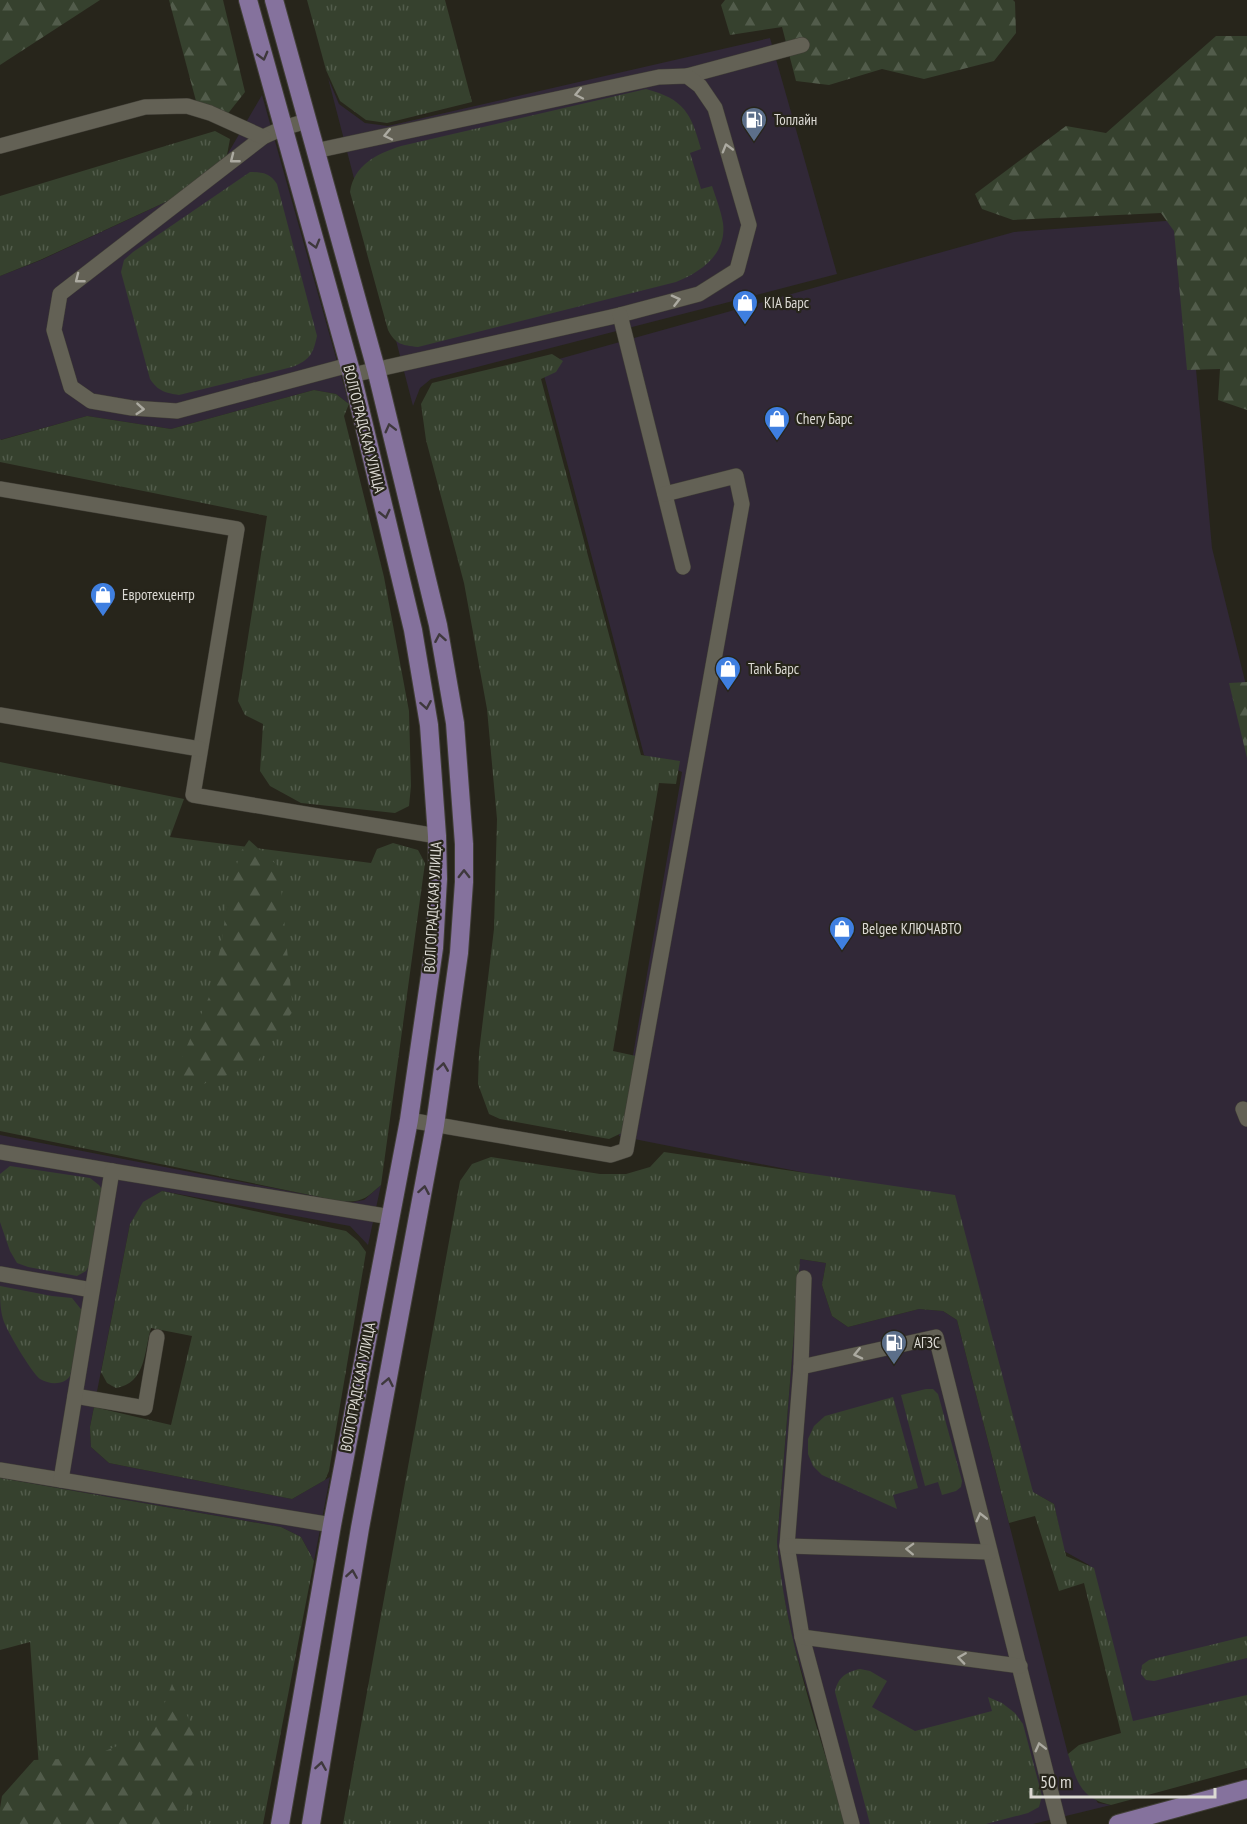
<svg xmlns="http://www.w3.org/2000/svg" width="1247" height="1824" font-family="'PT Sans Narrow',sans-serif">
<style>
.commercial{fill:#312837}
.grass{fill:url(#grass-tufts)}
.forest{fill:url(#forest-firs)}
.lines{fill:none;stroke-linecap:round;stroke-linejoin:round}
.lane-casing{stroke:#413f37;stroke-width:16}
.primary-casing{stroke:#413f37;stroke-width:20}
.lane{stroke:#636155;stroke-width:15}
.primary{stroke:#85729d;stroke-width:18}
.oneway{stroke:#3e383c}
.oneway2{stroke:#acaaa1}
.labels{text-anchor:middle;stroke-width:4.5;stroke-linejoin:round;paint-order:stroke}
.poi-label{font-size:15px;fill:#dcdad4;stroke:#27251b;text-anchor:start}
.street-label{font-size:15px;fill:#dcdad4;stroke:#27251b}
</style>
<defs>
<pattern id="grass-tufts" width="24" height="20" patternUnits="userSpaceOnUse" patternTransform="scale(1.5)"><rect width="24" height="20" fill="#36412e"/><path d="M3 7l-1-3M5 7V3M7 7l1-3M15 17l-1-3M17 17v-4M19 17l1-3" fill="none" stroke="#525c4b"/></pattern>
<pattern id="forest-firs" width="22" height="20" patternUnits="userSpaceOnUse" patternTransform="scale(1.5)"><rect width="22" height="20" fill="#36412e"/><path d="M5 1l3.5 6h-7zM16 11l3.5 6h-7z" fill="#525c4b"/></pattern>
</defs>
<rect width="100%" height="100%" fill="#27251b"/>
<!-- commercial -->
<g class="commercial">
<path d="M 770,38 L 837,274 L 431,379 L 420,388 L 413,406 L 328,78 L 339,104 L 365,123 L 388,126 Z"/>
<path d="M 262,95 L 349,404 L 336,394 L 314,390 L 171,429 L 87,416 L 0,440 L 0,276 L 41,260 L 183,194 L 227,155 Z"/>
<path d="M 1179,220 L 1184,235 L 1212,548 L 1247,689 L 1247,1698 L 1129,1726 L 1089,1565 L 1064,1551 L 1054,1504 L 1031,1491 L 953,1202 L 619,1136 L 682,772 L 644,755 L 541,364 L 1014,232 Z"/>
<path d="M 0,1135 L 340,1201 L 353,1202 L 364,1200 L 381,1185 L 368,1245 L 350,1226 L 162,1191 L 144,1202 L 130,1224 L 90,1427 L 91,1447 L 109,1463 L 292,1499 L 330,1477 L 314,1561 L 301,1537 L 281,1527 L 0,1478 Z"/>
<path d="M 800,1259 L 826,1263 L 822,1285 L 832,1316 L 848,1327 L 919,1309 L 943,1311 L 957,1320 L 1068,1754 L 1098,1803 L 1111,1805 L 1033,1824 L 846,1824 L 793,1642 L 780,1577 L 777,1542 Z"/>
</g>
<!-- grass -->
<g class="grass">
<path d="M 307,0 L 445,0 L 472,102 L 387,123 L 366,120 L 340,101 L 326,70 Z"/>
<path d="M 646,89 C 684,99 691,113 701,149 L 690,153 L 701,189 L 712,186 C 716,198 721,211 723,223 C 727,254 701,272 676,282 L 418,347 C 402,345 396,345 388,330 L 350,192 C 354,165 376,154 401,146 Z"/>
<path d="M 215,131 L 230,139 L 227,155 L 183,194 L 40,260 L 0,276 L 0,196 Z"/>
<path d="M 250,172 C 262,172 270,173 277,184 L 317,336 C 313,354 310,360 292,367 L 179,395 C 165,393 158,391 150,379 L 121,272 L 124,260 L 133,252 Z"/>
<path d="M 552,354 L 563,361 L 556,372 L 541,379 L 641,755 L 680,761 L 676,784 L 659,783 L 613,1051 L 636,1056 L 626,1131 L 609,1139 L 500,1119 L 489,1114 L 478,1084 L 479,1052 L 494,929 L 497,819 L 487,709 L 464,583 L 426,440 L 421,404 L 432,383 Z"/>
<path d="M 314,390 L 336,394 L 349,404 L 344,416 L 384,577 L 409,711 L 411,786 L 409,806 L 395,813 L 301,803 L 270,786 L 260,771 L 263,724 L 245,715 L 238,701 L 267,516 L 0,462 L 0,439 L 1,440 L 87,416 L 171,429 Z"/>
<path d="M 0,762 L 184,799 L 170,837 L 371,863 L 377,849 L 393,843 L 418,850 L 425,863 L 381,1185 C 365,1199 362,1203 339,1201 L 0,1131 Z"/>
<path d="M 664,1152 L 955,1195 L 1033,1492 L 1054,1504 L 1066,1556 L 1094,1568 L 1133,1721 L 1247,1695 L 1247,1768 L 1111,1805 C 1079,1798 1077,1780 1068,1754 L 1079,1745 L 1121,1733 L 1084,1583 L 1059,1591 L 1035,1516 L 1009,1523 L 957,1320 L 943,1311 L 919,1309 L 848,1327 L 832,1316 L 822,1285 L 826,1263 L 800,1259 L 777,1542 C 785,1638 819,1731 846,1824 L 343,1824 L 460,1181 L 472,1164 L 491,1157 L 600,1174 L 626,1174 L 650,1167 Z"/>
<path d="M 10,1166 L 90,1178 L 99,1185 L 103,1191 L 90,1264 L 86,1271 L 77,1276 L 28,1267 L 17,1263 L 10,1251 L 0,1222 L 0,1174 Z"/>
<path d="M 162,1191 L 346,1231 L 358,1241 L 366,1252 L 329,1471 L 325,1480 L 292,1499 L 109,1463 L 91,1447 L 90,1427 L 94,1407 L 171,1425 L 192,1336 L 151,1328 C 144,1352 146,1383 116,1388 L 107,1383 L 101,1372 L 130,1224 L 143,1202 Z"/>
<path d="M 0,1286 L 52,1296 L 72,1298 L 84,1313 L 70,1376 C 64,1385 50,1385 40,1379 C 32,1373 6,1330 3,1319 C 0,1308 0,1298 0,1286 Z"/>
<path d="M 926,1389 L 933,1389 L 938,1394 L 962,1481 L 961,1487 L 956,1491 L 942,1495 L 938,1482 L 925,1486 L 901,1395 Z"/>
<path d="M 893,1397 L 918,1488 L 893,1495 L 897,1509 L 822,1475 L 813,1466 L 808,1454 L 808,1439 L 814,1426 L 825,1416 Z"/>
<path d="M 0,1478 L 281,1527 L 301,1537 L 314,1561 L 263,1824 L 43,1824 L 30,1642 L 0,1650 Z"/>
<path d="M 1247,1636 L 1247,1658 L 1154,1681 L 1146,1680 L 1141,1674 L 1142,1665 L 1149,1660 Z"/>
<path d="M 860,1669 L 870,1671 L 887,1681 L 872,1707 L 915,1731 L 992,1711 L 988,1697 L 1002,1703 L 1015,1713 L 1023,1724 L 1042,1796 L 1039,1807 L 1028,1813 L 986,1824 L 870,1824 L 835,1692 C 838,1677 846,1672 860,1669 Z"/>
</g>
<!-- forest -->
<g class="forest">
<path d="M 0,0 L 100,0 L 0,65 Z"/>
<path d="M 169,0 L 223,0 L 245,92 L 226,116 L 196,101 Z"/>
<path d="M 725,0 L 1013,0 L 1015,2 L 1016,33 L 994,61 L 924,79 L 882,69 L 829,85 L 796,81 L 782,27 L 730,35 L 721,5 Z"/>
<path d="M 1216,36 L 1247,36 L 1247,410 L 1218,400 L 1220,369 L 1187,370 L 1174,231 L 1161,213 L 1013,220 L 982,209 L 975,194 L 1066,126 L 1106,133 Z"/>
<path d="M 1247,682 L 1247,758 L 1229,683 Z"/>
<path d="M 249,840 L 279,867 L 293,1011 L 255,1065 L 195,1087 L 173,1077 L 209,997 L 222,941 L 227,901 L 240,853 Z"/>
<path d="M 172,1684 L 195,1732 L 199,1779 L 178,1824 L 0,1824 L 0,1808 L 2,1796 L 34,1760 L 88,1758 L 154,1731 Z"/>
</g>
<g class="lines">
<defs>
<g id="lane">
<path d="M 687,76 L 802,45"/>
<path d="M 307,121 L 283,128 L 263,137 L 60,294 L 54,330 L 71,387 L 91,401 L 132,408 L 177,411 L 349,365"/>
<path d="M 0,146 L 145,107 L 187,106 L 210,113 L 263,137"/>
<path d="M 315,151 L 659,77 L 687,76 L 700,86 L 715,108 L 749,225 L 737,270 L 699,294 L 620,315 L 352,375"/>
<path d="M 620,315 L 683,567"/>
<path d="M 0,489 L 237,529 L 193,795 L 437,836"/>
<path d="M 0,715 L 200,749"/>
<path d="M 1243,1109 L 1247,1119"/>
<path d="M 409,1120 L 611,1155 L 626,1150 L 742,504 L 736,476 L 665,494"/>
<path d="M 0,1152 L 112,1171"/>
<path d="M 0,1274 L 92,1290"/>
<path d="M 804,1278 L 801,1367 L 787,1546 L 802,1637 L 852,1824"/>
<path d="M 801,1367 L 936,1337 L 1059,1824"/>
<path d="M 75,1396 L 145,1408 L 157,1337"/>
<path d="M 0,1470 L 61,1480"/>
<path d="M 332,1525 L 61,1480 L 112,1171 L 391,1217"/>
<path d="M 787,1546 L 990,1552"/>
<path d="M 802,1637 L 1020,1666"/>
</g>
<g id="primary">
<path d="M 248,0 L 352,375 L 413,630 L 429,725 L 437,836 L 438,879 L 434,948 L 409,1120 L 332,1525 L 280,1824"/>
<path d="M 274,0 L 376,369 L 438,625 L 455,723 L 464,844 L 464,882 L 459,953 L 435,1125 L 360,1528 L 311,1824"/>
<path d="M 1118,1824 L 1247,1789"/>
</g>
</defs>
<!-- lane casing -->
<use href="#lane" class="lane-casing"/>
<!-- primary casing -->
<use href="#primary" class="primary-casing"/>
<!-- lane -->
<use href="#lane" class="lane"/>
<!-- primary -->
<use href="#primary" class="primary"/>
</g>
<!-- one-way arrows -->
<defs><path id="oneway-chevron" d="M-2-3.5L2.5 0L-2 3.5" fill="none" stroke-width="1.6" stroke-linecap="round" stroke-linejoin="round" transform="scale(1.5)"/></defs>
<g class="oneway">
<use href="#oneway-chevron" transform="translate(263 56) rotate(75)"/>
<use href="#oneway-chevron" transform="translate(315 244) rotate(74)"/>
<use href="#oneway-chevron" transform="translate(390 428) rotate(-104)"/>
<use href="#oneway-chevron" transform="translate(385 514) rotate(77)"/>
<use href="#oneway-chevron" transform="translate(440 638) rotate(-100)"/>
<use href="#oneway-chevron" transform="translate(426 705) rotate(80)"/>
<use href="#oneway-chevron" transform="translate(464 874) rotate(-90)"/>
<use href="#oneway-chevron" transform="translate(443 1067) rotate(-82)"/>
<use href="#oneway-chevron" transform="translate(424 1190) rotate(-80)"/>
<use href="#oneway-chevron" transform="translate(388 1382) rotate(-79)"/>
<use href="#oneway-chevron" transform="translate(352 1574) rotate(-81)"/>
<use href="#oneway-chevron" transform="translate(321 1766) rotate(-81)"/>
</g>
<g class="oneway2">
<use href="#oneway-chevron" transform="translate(579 94) rotate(168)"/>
<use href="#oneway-chevron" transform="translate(388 135) rotate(168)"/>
<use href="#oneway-chevron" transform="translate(727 148) rotate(-106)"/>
<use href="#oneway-chevron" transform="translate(234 159) rotate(142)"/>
<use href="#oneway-chevron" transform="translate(79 279) rotate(142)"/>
<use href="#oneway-chevron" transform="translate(676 300) rotate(-14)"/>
<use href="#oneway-chevron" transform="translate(140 409) rotate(4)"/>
<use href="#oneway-chevron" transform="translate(858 1354) rotate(167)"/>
<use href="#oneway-chevron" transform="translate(981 1517) rotate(-104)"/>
<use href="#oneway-chevron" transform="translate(910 1549) rotate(-178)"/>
<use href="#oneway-chevron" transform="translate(962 1658) rotate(-172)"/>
<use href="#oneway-chevron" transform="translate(1040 1747) rotate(-104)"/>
</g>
<!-- icons -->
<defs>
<symbol id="fuel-pin" viewBox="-11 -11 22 30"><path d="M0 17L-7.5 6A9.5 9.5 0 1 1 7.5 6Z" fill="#5c6f8a" stroke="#27251b"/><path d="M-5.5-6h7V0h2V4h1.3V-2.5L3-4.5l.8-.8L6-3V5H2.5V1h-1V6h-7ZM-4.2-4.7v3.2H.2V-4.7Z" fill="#fff"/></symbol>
<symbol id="shop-pin" viewBox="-11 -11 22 30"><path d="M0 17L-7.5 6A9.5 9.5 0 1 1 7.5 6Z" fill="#3f7fe0" stroke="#27251b"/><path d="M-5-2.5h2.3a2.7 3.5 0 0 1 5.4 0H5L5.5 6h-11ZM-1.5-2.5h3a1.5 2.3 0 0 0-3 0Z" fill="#fff"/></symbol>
</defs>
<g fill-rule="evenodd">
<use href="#fuel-pin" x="739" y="105" width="30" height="40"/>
<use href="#shop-pin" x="730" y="288" width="30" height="40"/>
<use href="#shop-pin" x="762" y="404" width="30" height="40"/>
<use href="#shop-pin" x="88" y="580" width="30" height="40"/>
<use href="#shop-pin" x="713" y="654" width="30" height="40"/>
<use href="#shop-pin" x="827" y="914" width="30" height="40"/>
<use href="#fuel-pin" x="879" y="1328" width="30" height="40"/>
</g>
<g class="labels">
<!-- poi labels -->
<g class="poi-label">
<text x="774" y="125">Топлайн</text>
<text x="764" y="308">KIA Барс</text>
<text x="796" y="424">Chery Барс</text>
<text x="122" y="600">Евротехцентр</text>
<text x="748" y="674">Tank Барс</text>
<text x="862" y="934">Belgee КЛЮЧАВТО</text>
<text x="914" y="1348">АГЗС</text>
</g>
<!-- street labels -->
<g class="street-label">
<text transform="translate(364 429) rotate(76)" y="5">ВОЛГОГРАДСКАЯ УЛИЦА</text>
<text transform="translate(433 907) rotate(-87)" y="5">ВОЛГОГРАДСКАЯ УЛИЦА</text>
<text transform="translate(358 1387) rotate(-79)" y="5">ВОЛГОГРАДСКАЯ УЛИЦА</text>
</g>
</g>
<!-- scale -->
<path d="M1031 1788v9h184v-9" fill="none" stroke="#dcdad4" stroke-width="3"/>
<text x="1040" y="1788" font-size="18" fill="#dcdad4" stroke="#27251b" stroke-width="4.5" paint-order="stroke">50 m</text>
</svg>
